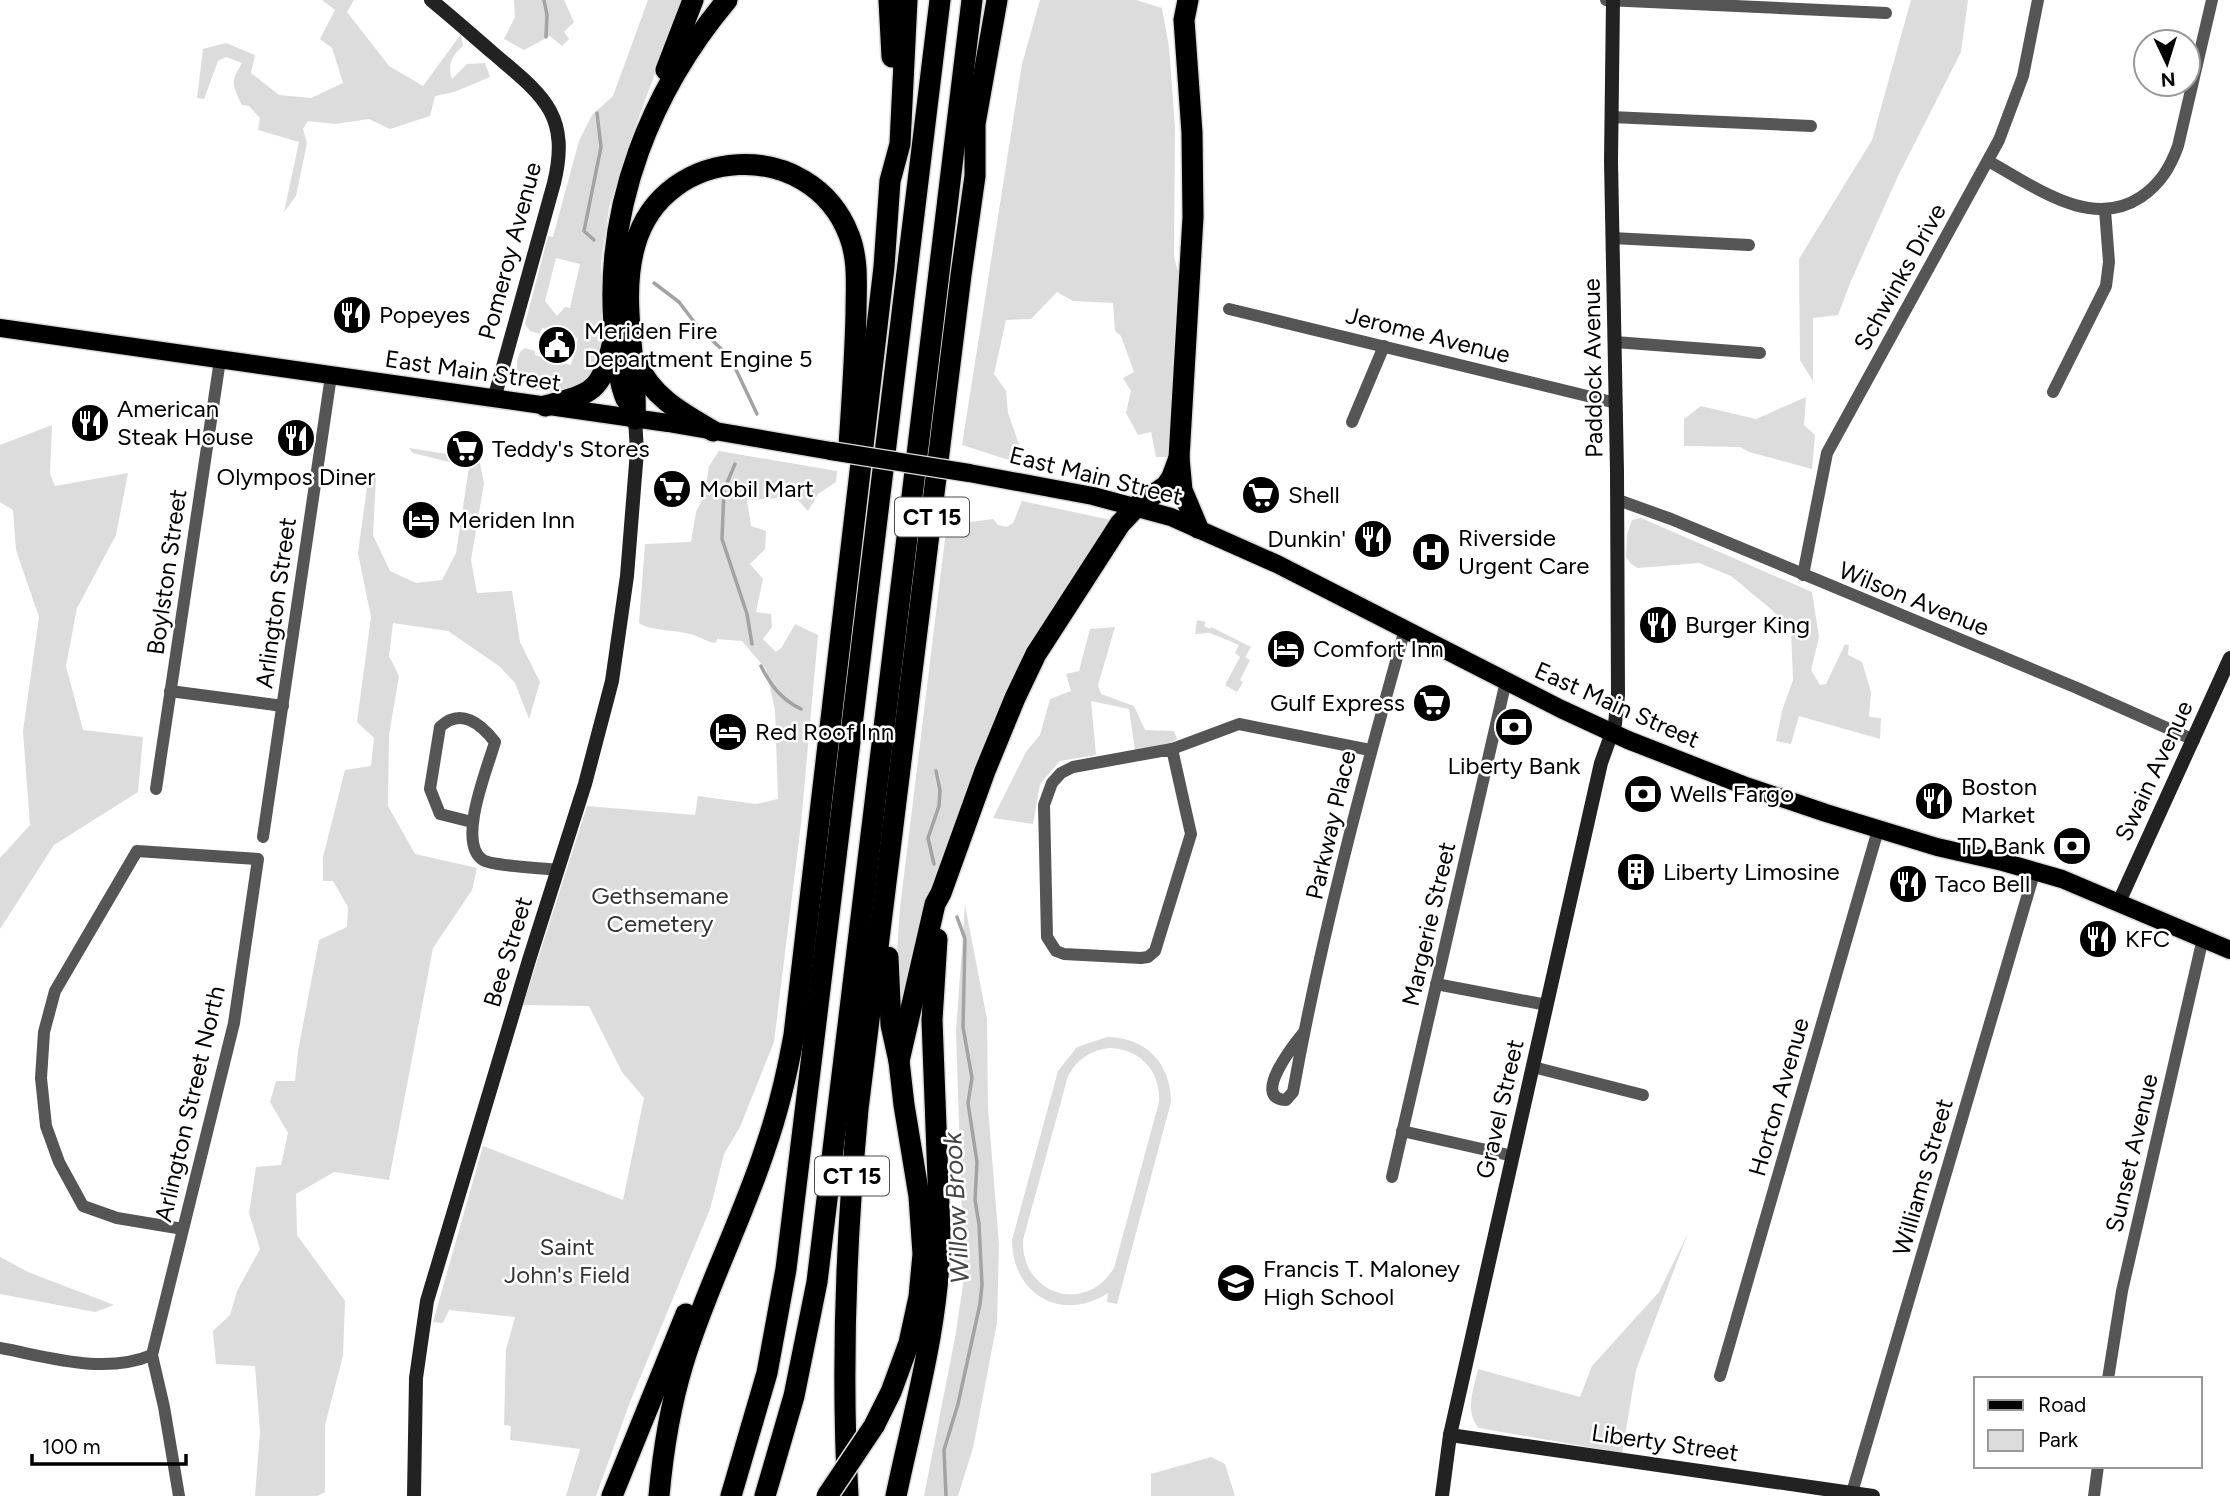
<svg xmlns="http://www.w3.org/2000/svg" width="2230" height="1496" font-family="Figtree,sans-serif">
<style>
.green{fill:#dcdcdc;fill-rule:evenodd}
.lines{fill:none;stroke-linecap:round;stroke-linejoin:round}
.stream{stroke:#a3a3a3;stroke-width:3.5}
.primary-casing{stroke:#dbdbdb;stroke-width:21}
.highway-casing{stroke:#dbdbdb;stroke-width:24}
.street{stroke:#555;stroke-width:12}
.secondary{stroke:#222;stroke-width:14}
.primary{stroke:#000;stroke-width:18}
.highway{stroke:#000;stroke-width:21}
.primary-bridge-casing{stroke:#dbdbdb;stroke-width:21;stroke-linecap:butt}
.highway-bridge-casing{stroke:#dbdbdb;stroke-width:24;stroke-linecap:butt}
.primary-bridge{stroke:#000;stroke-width:18}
.highway-bridge{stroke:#000;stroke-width:21}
.labels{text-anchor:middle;stroke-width:5;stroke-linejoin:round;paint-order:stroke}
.shield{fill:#fff;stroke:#4c4c4c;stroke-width:2}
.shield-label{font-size:23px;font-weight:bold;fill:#000}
.street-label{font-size:24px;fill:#000;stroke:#fff}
.poi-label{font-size:24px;fill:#000;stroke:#fff;text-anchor:start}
.park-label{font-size:24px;fill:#333;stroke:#fff}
.water-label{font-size:26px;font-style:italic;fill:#444;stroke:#fff}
</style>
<rect width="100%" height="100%" fill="#fff"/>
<!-- green -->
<g class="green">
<path d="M 322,0 L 354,0 L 347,12 L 389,66 L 423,86 L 461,34 L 463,46 C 452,55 447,65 452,79 L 467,64 L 485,63 L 490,77 L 454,92 L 435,96 L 430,116 L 390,129 L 369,119 L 335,124 L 308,121 L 303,129 L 307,143 L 296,196 L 284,212 L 299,142 L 258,130 L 260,118 L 249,106 L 242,105 C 232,84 230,83 242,63 L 226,57 L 218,61 L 204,99 L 197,98 L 203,49 L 226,43 L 255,55 L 251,73 L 279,95 L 311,98 L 343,83 L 332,48 L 320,39 L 335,10 Z"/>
<path d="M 514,0 L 564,0 L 574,22 L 564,32 L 569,39 L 562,46 L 550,36 L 524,50 L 504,39 L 515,17 Z"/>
<path d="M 648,0 L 682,0 L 625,155 L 609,208 L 601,262 L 604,348 L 602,367 L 573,392 C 554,392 524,395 518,373 C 516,365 517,357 521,351 L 525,348 L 535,351 L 535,355 L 571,365 L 578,338 L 542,328 L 540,334 L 530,331 L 525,324 L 548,236 L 553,237 L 579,141 L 592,115 L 613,96 ZM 556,258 L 580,264 L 570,308 L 565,307 L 557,316 L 545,301 Z"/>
<path d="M 1040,0 L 1136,0 L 1162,8 L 1169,47 L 1175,128 L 1174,257 L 1184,293 L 1170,457 L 1156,457 L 1151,432 L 1138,435 L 1126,413 L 1131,391 L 1123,378 L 1134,372 L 1121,336 L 1115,331 L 1113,303 L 1073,301 L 1057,292 L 1031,319 L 1006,320 L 994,374 L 1006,391 L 1008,413 L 1019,444 L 1009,460 L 962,445 L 1022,64 Z"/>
<path d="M 1911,0 L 1968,0 L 1961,52 L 1898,176 L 1851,281 L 1838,315 L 1813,318 L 1813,381 L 1800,360 L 1799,259 L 1872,140 Z"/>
<path d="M 1806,397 L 1804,425 L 1815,435 L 1812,469 L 1749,452 L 1740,447 L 1684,446 L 1684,419 L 1701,406 L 1756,419 Z"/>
<path d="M 52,425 L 50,474 L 55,486 L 128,473 L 116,535 L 77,608 L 66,666 L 83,730 L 143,737 L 138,792 L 54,845 L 0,929 L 0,858 L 30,825 L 23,731 L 39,617 L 16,550 L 13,510 L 0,502 L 0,445 Z"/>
<path d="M 409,448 L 479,459 L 484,483 L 471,560 L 477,593 L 512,591 L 520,642 L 540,682 L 529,719 L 515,683 L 499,666 L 448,631 L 393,623 L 389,656 L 399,676 L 389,735 L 388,806 L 415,854 L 477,868 L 472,890 L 433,948 L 389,1180 L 334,1172 L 296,1194 L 297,1235 L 345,1301 L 343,1356 L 325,1425 L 325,1492 L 317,1496 L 255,1496 L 260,1432 L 255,1366 L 216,1364 L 213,1331 L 230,1315 L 237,1291 L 260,1249 L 249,1213 L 256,1167 L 281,1165 L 288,1133 L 270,1102 L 276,1081 L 295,1081 L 298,1051 L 319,940 L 347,927 L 348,907 L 333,881 L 323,881 L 323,857 L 345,770 L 371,766 L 374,738 L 357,722 L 371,617 L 358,553 L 369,472 L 376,478 L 373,535 L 390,571 L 416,583 L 442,580 L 456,553 L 469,467 L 413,453 Z"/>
<path d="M 719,451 L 837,471 L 836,482 L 818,494 L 808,511 L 795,497 L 747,500 L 751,526 L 766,531 L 765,549 L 750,564 L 763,579 L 756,612 L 771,614 L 772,627 L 763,639 L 776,652 L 782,647 L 795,624 L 818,635 L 801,824 L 774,1042 L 740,1127 L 724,1154 L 710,1209 L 630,1402 L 596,1496 L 566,1496 L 580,1449 L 510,1440 L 511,1426 L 504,1425 L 506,1350 L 515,1317 L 449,1310 L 443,1323 L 433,1322 L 483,1146 L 623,1200 L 644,1098 L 622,1072 L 589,1006 L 523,1005 L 587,806 L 695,815 L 698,796 L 756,804 L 778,799 L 775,710 L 766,669 L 742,641 L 717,639 L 716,643 C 707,642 702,638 694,635 C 680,630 649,631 639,623 L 645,544 L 691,542 L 696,512 L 704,496 L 709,466 Z"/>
<path d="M 950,498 L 956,512 L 970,522 L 993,519 L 998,525 L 1007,527 L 1013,523 L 1022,501 L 1111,520 L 1052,617 L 904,1008 L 900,1008 L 897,952 L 900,908 Z"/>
<path d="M 1641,518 L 1812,592 L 1819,637 L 1811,670 L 1820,685 L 1826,684 L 1845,644 L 1849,645 L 1848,655 L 1862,662 L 1871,692 L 1869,717 L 1881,718 L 1880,739 L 1799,716 L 1791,744 L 1776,741 L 1782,711 L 1793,680 L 1791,631 L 1772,610 L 1731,576 L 1699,563 L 1638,568 L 1631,564 L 1626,557 L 1627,534 L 1632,520 Z"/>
<path d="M 1197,620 L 1206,622 L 1204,626 L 1210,629 L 1211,627 L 1251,647 L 1245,657 L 1250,660 L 1240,680 L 1243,682 L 1237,692 L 1225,685 L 1240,657 L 1235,653 L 1239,645 L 1210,633 L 1195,634 Z"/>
<path d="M 1115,627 L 1098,685 L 1101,694 L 1134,706 L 1145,730 L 1174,731 L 1177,739 L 1169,744 L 1135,750 L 1129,709 L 1091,701 L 1096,755 L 1060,761 L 1040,784 L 1033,824 L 993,818 L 1026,752 L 1040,735 L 1050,699 L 1071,691 L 1066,674 L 1079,671 L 1090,629 Z"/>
<path d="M 965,905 L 987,1019 L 988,1108 L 999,1244 L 997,1323 L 973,1448 L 958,1496 L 924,1496 L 955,1338 L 964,1278 L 956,1031 Z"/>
<path d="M 1107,1037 C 1145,1037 1171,1063 1171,1102 L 1117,1304 L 1107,1302 L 1108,1293 C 1063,1323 1012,1295 1012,1240 L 1058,1071 L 1077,1047 ZM 1110,1048 C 1140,1049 1161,1071 1159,1102 L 1114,1268 C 1086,1315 1021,1295 1023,1240 L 1068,1076 C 1077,1059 1091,1050 1110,1048 Z"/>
<path d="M 1688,1233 L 1636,1370 L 1622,1453 L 1479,1428 C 1464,1412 1474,1388 1478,1369 L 1580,1397 L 1592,1366 L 1659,1292 Z"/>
<path d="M 0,1257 L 28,1272 L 114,1305 L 95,1312 L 0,1294 Z"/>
<path d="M 1211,1457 L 1225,1464 L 1235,1496 L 1151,1496 L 1151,1474 Z"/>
</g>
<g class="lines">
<!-- stream -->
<g class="stream">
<path d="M 544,0 L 547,15 L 546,37"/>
<path d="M 594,240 L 584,231 L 601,147 L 597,113"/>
<path d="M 654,283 L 679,302 L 698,327 L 730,357 L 757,414"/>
<path d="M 735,464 L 724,490 L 722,539 L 747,614 L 752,644"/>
<path d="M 761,666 C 771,686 781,699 801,709"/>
<path d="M 934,864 L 928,838 L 939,806 L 940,790 L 936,771"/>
<path d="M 946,1496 L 944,1450 L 958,1404 L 980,1304 L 982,1285 L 979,1224 L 975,1200 L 977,1162 L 968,1103 L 972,1078 L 963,1027 L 965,939 L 957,917"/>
</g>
<defs>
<g id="primary">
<path d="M 0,328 L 668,423 L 831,451"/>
<path d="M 969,473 L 1093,496 L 1171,517 L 1277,564 L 1561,709 L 1628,740 L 1743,785 L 1826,813 L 1937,847 L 2003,862 L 2062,879 L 2230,950"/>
</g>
<g id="highway">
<path d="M 889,0 L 892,57"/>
<path d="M 1188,0 L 1184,20 L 1192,133 L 1193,217 L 1179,458 L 1182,490 L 1198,528"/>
<path d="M 666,70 L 693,0"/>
<path d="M 637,363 C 652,397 682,413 713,431"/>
<path d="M 626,399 C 617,377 615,348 614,325 C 605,205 651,91 727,0"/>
<path d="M 545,406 C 590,394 601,393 612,345"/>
<path d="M 635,419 C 638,361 619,301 635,245 C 664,143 811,136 849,235 C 859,260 856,288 856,314 C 855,358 852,402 849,446"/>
<path d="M 899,1061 L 935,904 L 941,893 L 985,771 L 1015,698 L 1036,654 L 1120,524 L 1137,506 L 1166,486 L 1172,477 L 1179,458"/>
<path d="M 874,1426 L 891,1392 L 909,1343 L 919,1297 L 923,1254 L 919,1196 L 904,1105 L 899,1061 L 891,1025 L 888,957"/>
<path d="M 612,1496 L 686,1314"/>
<path d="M 659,1496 C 663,1451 670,1407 683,1364 C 705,1291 741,1222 765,1149 C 778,1112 787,1074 794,1035 L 884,267 L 890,181 L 900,144 L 907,0"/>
<path d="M 731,1496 L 767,1373 L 786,1269 L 940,0"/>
<path d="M 765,1496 L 794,1396 L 817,1282 L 972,0"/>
<path d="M 848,1496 C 841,1367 846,1238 858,1109 L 961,275 L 975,176 L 975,124 L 997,0"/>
<path d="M 896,1496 C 914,1410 940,1321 940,1233 L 932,1020 L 937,939"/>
</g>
</defs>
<!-- primary casing -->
<use href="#primary" class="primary-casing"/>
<!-- highway casing -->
<use href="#highway" class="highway-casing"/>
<!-- street -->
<g class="street">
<path d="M 1606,0 L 1886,13"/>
<path d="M 1611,117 L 1811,126"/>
<path d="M 1988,161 C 2033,185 2090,231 2141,197 C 2160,184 2170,168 2178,146 L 2212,0"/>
<path d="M 1612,238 L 1749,245"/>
<path d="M 1229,309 L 1616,403"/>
<path d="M 1615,342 L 1760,353"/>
<path d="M 2053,392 L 2106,286 L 2109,262 L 2105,210"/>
<path d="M 1352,422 L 1384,346"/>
<path d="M 1618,500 L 1671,519 L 2077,688 L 2194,740"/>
<path d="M 1803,575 L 1827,453 L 1999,140 L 2023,76 L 2038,0"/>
<path d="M 170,691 L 283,706"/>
<path d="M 1172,749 L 1191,834 L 1155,951 L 1148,957 L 1141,958 L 1064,954 L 1056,951 L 1047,937 L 1044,805 L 1052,783 L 1061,773 L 1073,767 Z"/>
<path d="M 1172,749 L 1239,724 L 1370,750"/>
<path d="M 156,789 L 220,360"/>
<path d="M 472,822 L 440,814 L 430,789 L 440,727 C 461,707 481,724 495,742 C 488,767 456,843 483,860 C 492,866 544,868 558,870"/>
<path d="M 263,837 L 331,376"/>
<path d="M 1436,984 L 1547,1005"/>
<path d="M 1304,1032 C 1295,1043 1250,1099 1286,1100 L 1293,1092 C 1321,936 1362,782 1405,629"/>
<path d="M 1533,1067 L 1643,1095"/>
<path d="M 1402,1131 L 1513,1156"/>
<path d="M 1392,1177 L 1506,681"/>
<path d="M 0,1348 C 49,1357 104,1375 152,1355"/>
<path d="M 1720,1376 L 1878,830"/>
<path d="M 2108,1379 L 2122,1291 L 2203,938"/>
<path d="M 179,1496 L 164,1407 L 152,1355 L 234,1023 L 258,859 L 137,851 L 55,991 L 44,1032 L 41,1078 L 46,1126 L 59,1162 L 83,1206 L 117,1218 L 183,1229"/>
<path d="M 1851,1496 L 2035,870"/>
<path d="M 2094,1496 L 2098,1466"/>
</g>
<!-- secondary -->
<g class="secondary">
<path d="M 431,0 C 452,17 472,35 493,53 C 541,94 571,113 554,183 L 494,399"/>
<path d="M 2119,902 L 2230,658"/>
<path d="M 1450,1435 L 1873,1496"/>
<path d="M 414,1496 L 416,1378 L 427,1301 L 529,960 L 585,784 L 612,681 L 627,576 L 637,451 L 635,419"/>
<path d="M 1442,1496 L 1450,1435 L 1601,763 L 1615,724 L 1618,695 L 1617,471 L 1611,161 L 1613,0"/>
</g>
<!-- primary -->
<use href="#primary" class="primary"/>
<!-- highway -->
<use href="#highway" class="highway"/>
<defs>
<path id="primary-bridge" d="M 831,451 L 969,473"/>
<path id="highway-bridge" d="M 827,1496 L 874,1426"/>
</defs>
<!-- primary-bridge casing -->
<use href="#primary-bridge" class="primary-bridge-casing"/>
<!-- highway-bridge casing -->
<use href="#highway-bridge" class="highway-bridge-casing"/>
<!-- primary-bridge -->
<use href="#primary-bridge" class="primary-bridge"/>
<!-- highway-bridge -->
<use href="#highway-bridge" class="highway-bridge"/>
</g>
<!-- icons -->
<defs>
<symbol id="restaurant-disc" viewBox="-11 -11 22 22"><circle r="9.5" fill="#000" stroke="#fff"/><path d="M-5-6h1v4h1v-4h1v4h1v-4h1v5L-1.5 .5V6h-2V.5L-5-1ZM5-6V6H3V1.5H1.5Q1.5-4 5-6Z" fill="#fff"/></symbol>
<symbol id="civic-disc" viewBox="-11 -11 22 22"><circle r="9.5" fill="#000" stroke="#fff"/><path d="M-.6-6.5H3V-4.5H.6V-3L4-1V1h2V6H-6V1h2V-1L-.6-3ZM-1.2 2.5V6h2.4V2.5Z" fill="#fff"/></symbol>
<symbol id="supermarket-disc" viewBox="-11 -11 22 22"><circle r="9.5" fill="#000" stroke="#fff"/><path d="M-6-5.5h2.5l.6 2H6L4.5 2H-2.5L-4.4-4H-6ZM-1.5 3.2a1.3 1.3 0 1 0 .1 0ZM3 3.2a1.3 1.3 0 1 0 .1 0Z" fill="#fff"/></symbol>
<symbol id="hotel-disc" viewBox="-11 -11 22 22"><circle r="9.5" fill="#000" stroke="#fff"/><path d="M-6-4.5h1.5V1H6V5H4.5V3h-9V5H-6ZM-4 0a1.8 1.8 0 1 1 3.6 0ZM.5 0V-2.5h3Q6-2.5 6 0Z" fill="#fff"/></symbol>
<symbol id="hospital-disc" viewBox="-11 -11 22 22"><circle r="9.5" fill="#000" stroke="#fff"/><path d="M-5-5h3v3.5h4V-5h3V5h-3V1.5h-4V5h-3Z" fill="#fff"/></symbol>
<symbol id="bank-disc" viewBox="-11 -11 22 22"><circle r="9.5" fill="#000" stroke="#fff"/><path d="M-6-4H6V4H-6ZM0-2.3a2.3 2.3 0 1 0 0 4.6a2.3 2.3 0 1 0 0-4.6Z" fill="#fff"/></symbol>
<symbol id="building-disc" viewBox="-11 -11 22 22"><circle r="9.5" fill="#000" stroke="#fff"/><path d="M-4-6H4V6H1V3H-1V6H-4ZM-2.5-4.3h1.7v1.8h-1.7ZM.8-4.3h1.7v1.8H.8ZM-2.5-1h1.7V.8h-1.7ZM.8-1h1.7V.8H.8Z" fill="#fff"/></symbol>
<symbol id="school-disc" viewBox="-11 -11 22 22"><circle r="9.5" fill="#000" stroke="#fff"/><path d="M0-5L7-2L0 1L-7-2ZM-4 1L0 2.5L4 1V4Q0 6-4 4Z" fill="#fff"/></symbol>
</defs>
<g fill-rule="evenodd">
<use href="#restaurant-disc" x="330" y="293" width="44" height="44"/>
<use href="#civic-disc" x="535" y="323" width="44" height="44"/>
<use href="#restaurant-disc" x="68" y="401" width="44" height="44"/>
<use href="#restaurant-disc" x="274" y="416" width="44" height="44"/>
<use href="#supermarket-disc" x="443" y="427" width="44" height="44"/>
<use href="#supermarket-disc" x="650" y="467" width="44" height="44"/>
<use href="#supermarket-disc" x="1239" y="473" width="44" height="44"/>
<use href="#hotel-disc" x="399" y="498" width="44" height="44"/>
<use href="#restaurant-disc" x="1351" y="517" width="44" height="44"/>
<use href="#hospital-disc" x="1409" y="530" width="44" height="44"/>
<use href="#restaurant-disc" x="1636" y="603" width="44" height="44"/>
<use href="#hotel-disc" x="1264" y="627" width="44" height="44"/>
<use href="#supermarket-disc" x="1410" y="681" width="44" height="44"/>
<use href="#bank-disc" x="1492" y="705" width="44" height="44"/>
<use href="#hotel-disc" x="706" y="710" width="44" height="44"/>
<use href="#bank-disc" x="1621" y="772" width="44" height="44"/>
<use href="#restaurant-disc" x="1912" y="779" width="44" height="44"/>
<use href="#bank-disc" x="2050" y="824" width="44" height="44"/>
<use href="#building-disc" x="1614" y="850" width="44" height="44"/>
<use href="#restaurant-disc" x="1886" y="862" width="44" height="44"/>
<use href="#restaurant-disc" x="2076" y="917" width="44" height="44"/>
<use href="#school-disc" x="1214" y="1261" width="44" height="44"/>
</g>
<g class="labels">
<!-- shield labels -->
<g class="shield">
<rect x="895" y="497.5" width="74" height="39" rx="5"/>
<rect x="815" y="1156.5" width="74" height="39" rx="5"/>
</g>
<g class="shield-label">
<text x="932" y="525">CT 15</text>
<text x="852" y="1184">CT 15</text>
</g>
<!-- street labels -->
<g class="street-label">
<text transform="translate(510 251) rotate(-75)" y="8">Pomeroy Avenue</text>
<text transform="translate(1900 277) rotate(-61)" y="8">Schwinks Drive</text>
<text transform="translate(1428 335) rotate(14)" y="8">Jerome Avenue</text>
<text transform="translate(1593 368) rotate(-91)" y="8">Paddock Avenue</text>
<text transform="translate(473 371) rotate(8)" y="8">East Main Street</text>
<text transform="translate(1096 476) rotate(14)" y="8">East Main Street</text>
<text transform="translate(167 572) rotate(-82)" y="8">Boylston Street</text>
<text transform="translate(1914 599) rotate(22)" y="8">Wilson Avenue</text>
<text transform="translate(276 603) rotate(-82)" y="8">Arlington Street</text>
<text transform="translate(1617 705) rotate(24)" y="8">East Main Street</text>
<text transform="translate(2154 771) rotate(-65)" y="8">Swain Avenue</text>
<text transform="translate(1331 825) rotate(-77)" y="8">Parkway Place</text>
<text transform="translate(1429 924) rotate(-77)" y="8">Margerie Street</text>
<text transform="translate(508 952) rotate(-73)" y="8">Bee Street</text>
<text transform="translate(1779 1097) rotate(-74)" y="8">Horton Avenue</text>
<text transform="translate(190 1104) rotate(-77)" y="8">Arlington Street North</text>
<text transform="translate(1500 1109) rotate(-77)" y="8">Gravel Street</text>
<text transform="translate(2132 1153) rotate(-77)" y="8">Sunset Avenue</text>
<text transform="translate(1923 1177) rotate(-74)" y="8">Williams Street</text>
<text transform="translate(1665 1443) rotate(8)" y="8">Liberty Street</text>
</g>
<!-- poi labels -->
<g class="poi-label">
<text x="379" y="323">Popeyes</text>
<text x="584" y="339">Meriden Fire<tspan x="584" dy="28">Department Engine 5</tspan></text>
<text x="117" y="417">American<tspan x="117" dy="28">Steak House</tspan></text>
<text x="492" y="457">Teddy's Stores</text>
<text x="296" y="485" text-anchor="middle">Olympos Diner</text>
<text x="699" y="497">Mobil Mart</text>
<text x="1288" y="503">Shell</text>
<text x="448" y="528">Meriden Inn</text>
<text x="1458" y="546">Riverside<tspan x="1458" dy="28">Urgent Care</tspan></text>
<text x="1346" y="547" text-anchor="end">Dunkin'</text>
<text x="1685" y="633">Burger King</text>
<text x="1313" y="657">Comfort Inn</text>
<text x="1405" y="711" text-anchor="end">Gulf Express</text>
<text x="755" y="740">Red Roof Inn</text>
<text x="1514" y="774" text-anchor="middle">Liberty Bank</text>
<text x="1961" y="795">Boston<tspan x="1961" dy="28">Market</tspan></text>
<text x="1670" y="802">Wells Fargo</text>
<text x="2045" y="854" text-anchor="end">TD Bank</text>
<text x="1663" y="880">Liberty Limosine</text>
<text x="1935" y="892">Taco Bell</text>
<text x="2125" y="947">KFC</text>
<text x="1263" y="1277">Francis T. Maloney<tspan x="1263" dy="28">High School</tspan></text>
</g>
<!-- park labels -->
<g class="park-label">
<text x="660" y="904">Gethsemane<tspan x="660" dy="28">Cemetery</tspan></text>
<text x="567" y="1255">Saint<tspan x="567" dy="28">John's Field</tspan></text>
</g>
<!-- water labels -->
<g class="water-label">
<text transform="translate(956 1208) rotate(-93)" y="9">Willow Brook</text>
</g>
</g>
<!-- legend -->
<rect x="1974" y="1377" width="228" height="91" fill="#ffffff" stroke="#999999" stroke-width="2"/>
<rect x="1988" y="1400" width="35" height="10" fill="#000000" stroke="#999999" stroke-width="2"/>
<text x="2038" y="1412" font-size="21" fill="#000000">Road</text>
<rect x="1988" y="1430" width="35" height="21" fill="#dcdcdc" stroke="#999999" stroke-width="2"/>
<text x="2038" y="1447" font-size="21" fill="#000000">Park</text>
<!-- north arrow -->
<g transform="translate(2167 63) rotate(176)"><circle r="33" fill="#ffffff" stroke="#999999" stroke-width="2"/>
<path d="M0-5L12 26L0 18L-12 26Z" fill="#000000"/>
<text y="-10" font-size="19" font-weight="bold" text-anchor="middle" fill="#000000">N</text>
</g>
<!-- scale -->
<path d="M32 1454v10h154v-10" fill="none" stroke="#000000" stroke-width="3.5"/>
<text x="42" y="1454" font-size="21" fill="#000000" stroke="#ffffff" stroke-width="5" paint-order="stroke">100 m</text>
</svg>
